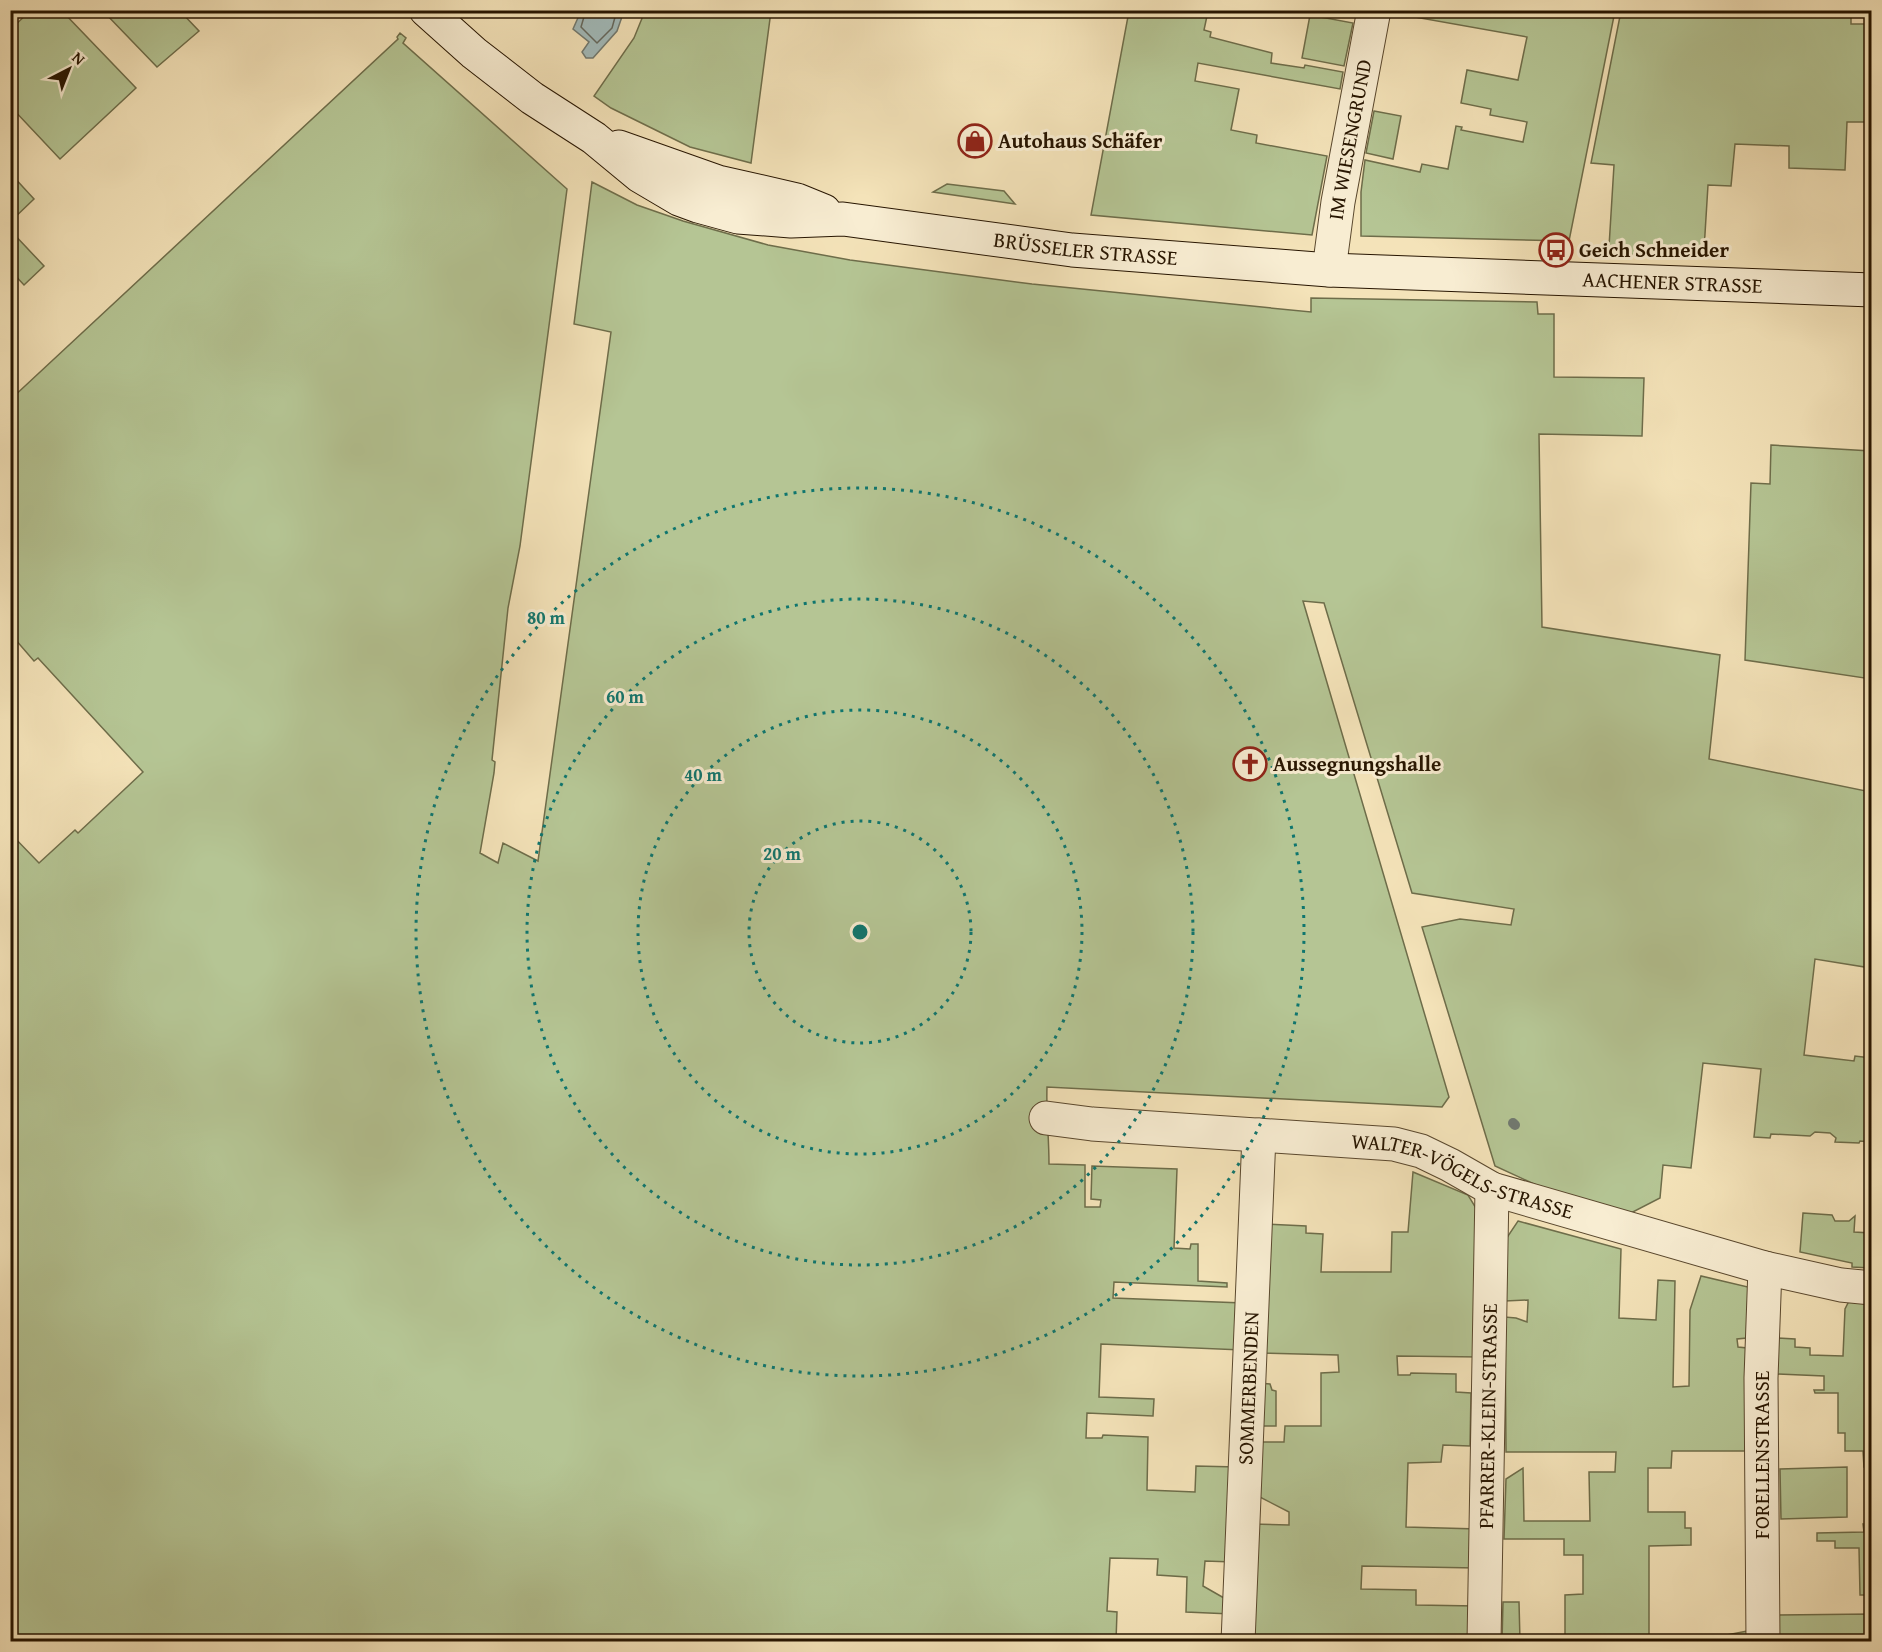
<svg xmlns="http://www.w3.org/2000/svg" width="1882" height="1652" font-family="'Gentium Book Plus',serif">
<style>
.green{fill:#b5c594;stroke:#6e6d4a;stroke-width:1.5}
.water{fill:#a2bbbb;stroke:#717970;stroke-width:1.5}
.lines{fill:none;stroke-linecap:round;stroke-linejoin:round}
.shore{stroke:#64685e;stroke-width:1.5}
.stream{stroke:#717970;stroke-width:10}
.street-casing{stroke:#5a482e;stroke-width:35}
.secondary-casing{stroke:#271500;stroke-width:35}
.street{stroke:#f8edd2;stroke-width:33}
.secondary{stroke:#f8edd2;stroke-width:33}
.ring{fill:none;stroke:#0f766e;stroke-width:3;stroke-dasharray:3 6}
.labels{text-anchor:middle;stroke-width:6;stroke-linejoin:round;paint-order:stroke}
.street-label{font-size:21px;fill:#271500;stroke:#f8edd2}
.poi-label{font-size:21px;font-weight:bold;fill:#271500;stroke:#f8edd2;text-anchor:start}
.centre{fill:#0f766e;stroke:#f8edd2;stroke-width:3}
.ring-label{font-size:18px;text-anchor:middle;font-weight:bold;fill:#0f766e;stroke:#f8edd2;stroke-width:6;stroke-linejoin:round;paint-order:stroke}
</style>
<rect width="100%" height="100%" fill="#f4e3b9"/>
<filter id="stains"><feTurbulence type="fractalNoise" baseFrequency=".00333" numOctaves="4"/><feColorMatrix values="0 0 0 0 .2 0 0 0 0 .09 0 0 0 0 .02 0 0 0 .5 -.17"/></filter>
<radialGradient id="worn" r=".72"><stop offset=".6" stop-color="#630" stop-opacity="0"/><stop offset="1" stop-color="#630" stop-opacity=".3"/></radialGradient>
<!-- green -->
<g class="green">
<path d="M 30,11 L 62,11 L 136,88 L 60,159 L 11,107 L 11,29 Z"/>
<path d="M 103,11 L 180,11 L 199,31 L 157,67 Z"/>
<path d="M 645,11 L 771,11 L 751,163 L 690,147 L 611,108 L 594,96 L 634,38 Z"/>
<path d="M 1129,11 L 1189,11 L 1207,16 L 1204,30 L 1211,32 L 1210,37 L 1272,53 L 1271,63 L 1304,68 L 1305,65 L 1343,72 L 1340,89 L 1198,63 L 1195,81 L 1239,89 L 1231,130 L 1257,135 L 1256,143 L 1327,156 L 1312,235 L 1091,215 Z"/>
<path d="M 1393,11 L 1615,11 L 1569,241 L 1361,236 L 1361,192 L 1365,160 L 1420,172 L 1422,164 L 1448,169 L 1456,126 L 1462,127 L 1461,130 L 1523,142 L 1527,122 L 1490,115 L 1491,109 L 1461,103 L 1467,70 L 1518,80 L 1527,37 L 1392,13 Z"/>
<path d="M 1621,11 L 1851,11 L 1851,24 L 1871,24 L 1871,122 L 1847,122 L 1845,170 L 1789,168 L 1789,146 L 1735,144 L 1731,186 L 1708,185 L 1704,250 L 1698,257 L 1615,254 L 1609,247 L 1614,165 L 1591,163 Z"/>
<path d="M 1310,15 L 1353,23 L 1344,66 L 1302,58 Z"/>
<path d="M 400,33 L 406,38 L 403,43 L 567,189 L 520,546 L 508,608 L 492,760 L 495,762 L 494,773 L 480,853 L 498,863 L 503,843 L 538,861 L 611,332 L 574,324 L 592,182 L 637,205 L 683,221 L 768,245 L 850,260 L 1032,284 L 1311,312 L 1311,298 L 1537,302 L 1538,314 L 1554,314 L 1554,377 L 1644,378 L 1642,436 L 1539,434 L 1542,627 L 1720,655 L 1709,759 L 1871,792 L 1871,968 L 1815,959 L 1804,1055 L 1854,1061 L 1855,1056 L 1871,1058 L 1871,1142 L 1860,1141 L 1859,1143 L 1835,1142 L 1836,1138 L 1830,1133 L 1815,1132 L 1810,1136 L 1771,1134 L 1770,1138 L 1754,1137 L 1761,1069 L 1703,1063 L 1691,1168 L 1663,1165 L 1660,1198 L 1629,1214 L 1558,1195 L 1495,1166 L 1422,927 L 1460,919 L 1511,925 L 1514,909 L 1412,893 L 1324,603 L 1303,601 L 1449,1097 L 1442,1107 L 1047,1087 C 1046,1113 1049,1137 1049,1164 L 1085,1165 L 1085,1207 L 1100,1207 L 1101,1200 L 1091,1199 L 1092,1166 L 1177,1169 L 1174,1248 L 1190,1249 L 1191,1244 L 1198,1244 L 1198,1281 L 1227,1283 L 1227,1287 L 1114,1282 L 1113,1298 L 1243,1303 L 1242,1350 L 1101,1344 L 1099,1397 L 1154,1399 L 1153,1416 L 1087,1413 L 1086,1438 L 1102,1438 L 1103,1435 L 1148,1437 L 1147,1490 L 1195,1492 L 1196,1466 L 1237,1467 L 1233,1562 L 1205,1561 L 1203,1586 L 1231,1602 L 1231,1614 L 1186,1612 L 1187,1577 L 1157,1575 L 1158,1559 L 1110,1558 L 1107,1611 L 1117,1612 L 1116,1641 L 13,1641 L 10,1639 L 11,834 L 39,863 L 75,830 L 78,833 L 143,772 L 38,658 L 34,661 L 15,639 L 11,643 L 11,399 L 398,39 L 397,37 Z"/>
<path d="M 1374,111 L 1401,116 L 1393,159 L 1366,153 Z"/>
<path d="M 11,174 L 34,199 L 11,221 Z"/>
<path d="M 947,184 L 1004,191 L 1015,204 L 933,192 Z"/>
<path d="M 10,230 L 44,266 L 24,285 L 11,271 Z"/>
<path d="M 1771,445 L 1871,451 L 1871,679 L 1745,660 L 1751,483 L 1770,484 Z"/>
<path d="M 1413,1172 L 1468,1195 L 1482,1218 L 1481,1357 L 1397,1356 L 1398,1375 L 1410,1375 L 1411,1373 L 1456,1374 L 1456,1392 L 1471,1393 L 1470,1446 L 1443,1445 L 1441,1462 L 1408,1463 L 1406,1527 L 1478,1529 L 1477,1568 L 1362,1566 L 1361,1589 L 1416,1590 L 1416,1605 L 1476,1606 L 1476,1641 L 1247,1642 L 1252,1524 L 1289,1525 L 1289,1512 L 1254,1494 L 1256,1442 L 1284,1442 L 1285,1426 L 1321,1426 L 1321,1373 L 1339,1372 L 1338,1355 L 1259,1353 L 1265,1224 L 1306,1226 L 1306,1233 L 1323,1234 L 1321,1272 L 1391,1272 L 1392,1232 L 1408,1232 Z"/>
<path d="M 1803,1213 L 1832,1215 L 1835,1221 L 1849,1221 L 1855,1216 L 1854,1232 L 1871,1233 L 1871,1268 L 1852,1267 L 1852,1263 L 1800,1252 Z"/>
<path d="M 1518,1221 L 1621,1249 L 1619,1318 L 1656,1320 L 1658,1280 L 1675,1281 L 1673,1387 L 1689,1386 L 1690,1310 L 1701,1276 L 1748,1287 L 1747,1338 L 1737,1339 L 1738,1347 L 1747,1348 L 1745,1451 L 1672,1451 L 1671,1468 L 1648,1468 L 1648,1512 L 1685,1512 L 1685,1528 L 1691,1528 L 1691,1545 L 1649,1546 L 1649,1635 L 1678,1636 L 1678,1641 L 1531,1641 L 1565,1640 L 1565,1595 L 1583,1594 L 1583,1555 L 1564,1555 L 1564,1539 L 1504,1539 L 1506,1479 L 1523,1468 L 1524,1521 L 1590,1521 L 1589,1472 L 1615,1472 L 1616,1452 L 1506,1452 L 1505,1317 L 1516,1318 L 1527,1322 L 1528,1303 L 1528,1300 L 1505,1301 L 1506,1239 Z"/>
<path d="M 1849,1301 L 1871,1302 L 1871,1467 L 1864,1467 L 1863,1451 L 1845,1451 L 1845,1433 L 1838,1433 L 1838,1393 L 1815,1393 L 1814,1390 L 1824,1390 L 1824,1376 L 1777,1374 L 1778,1338 L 1795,1339 L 1795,1347 L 1810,1348 L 1810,1355 L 1843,1356 L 1845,1309 Z"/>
<path d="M 1258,1383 L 1270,1384 L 1272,1390 L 1276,1391 L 1276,1426 L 1256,1426 Z"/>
<path d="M 1847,1467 L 1847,1517 L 1781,1519 L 1780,1469 Z"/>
<path d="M 1863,1524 L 1871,1524 L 1871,1595 L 1860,1595 L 1859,1548 L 1835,1548 L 1835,1541 L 1817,1541 L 1817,1533 L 1864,1532 Z"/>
<path d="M 1503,1602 L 1519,1602 L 1520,1641 L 1502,1641 Z"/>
<path d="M 1871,1614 L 1871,1641 L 1771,1641 L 1770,1615 Z"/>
<path d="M 1753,1630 L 1753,1641 L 1726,1641 L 1726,1635 Z"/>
</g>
<!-- water -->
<path class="water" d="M 581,11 L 624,11 L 617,31 L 593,58 L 586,58 L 582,52 L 589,42 L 573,29 Z"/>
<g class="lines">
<!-- shore -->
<path class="shore" d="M 586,10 L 581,27 L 597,43 L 612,28 L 617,10"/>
<!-- stream -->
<path class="stream" d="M 1513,1123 L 1515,1125"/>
<defs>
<g id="street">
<path id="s1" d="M 1329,270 L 1338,202 L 1374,10"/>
<path id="s2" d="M 1046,1118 L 1092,1124 L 1394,1144 L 1421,1151 L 1450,1165 L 1492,1189 L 1765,1268 L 1841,1285 L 1872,1288"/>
<path id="s3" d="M 1238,1642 L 1259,1135"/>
<path id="s4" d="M 1484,1642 L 1492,1189"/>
<path d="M 1763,1642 L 1761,1378 L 1765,1268"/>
</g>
<g id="secondary">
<path id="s5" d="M 426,10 L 474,53 L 532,98 L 594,138 L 640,176 L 679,199 L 698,206 L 738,217 L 791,221 L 843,219 L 1072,250 L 1329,270 L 1872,290"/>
<path d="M 619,147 L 718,182 L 797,200 L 824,211"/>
</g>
</defs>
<!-- street casing -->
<use href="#street" class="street-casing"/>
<!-- secondary casing -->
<use href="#secondary" class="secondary-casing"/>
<!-- street -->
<use href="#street" class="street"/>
<!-- secondary -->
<use href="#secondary" class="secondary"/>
</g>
<!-- distance rings -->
<g class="ring">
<circle cx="860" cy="932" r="111"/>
<circle cx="860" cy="932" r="222"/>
<circle cx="860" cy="932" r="333"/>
<circle cx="860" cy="932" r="444"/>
</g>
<!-- icons -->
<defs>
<symbol id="shop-ring" viewBox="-11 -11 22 22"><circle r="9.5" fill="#f8edd2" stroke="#8f2418" stroke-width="1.5"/><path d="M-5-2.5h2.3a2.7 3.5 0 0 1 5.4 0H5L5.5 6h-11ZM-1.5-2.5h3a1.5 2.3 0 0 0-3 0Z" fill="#8f2418"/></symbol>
<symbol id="bus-ring" viewBox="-11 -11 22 22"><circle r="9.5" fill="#f8edd2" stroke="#8f2418" stroke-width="1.5"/><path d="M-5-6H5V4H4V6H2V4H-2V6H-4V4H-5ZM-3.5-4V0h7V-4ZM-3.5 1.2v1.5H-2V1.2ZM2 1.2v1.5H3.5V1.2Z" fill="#8f2418"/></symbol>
<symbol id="church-ring" viewBox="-11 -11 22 22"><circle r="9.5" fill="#f8edd2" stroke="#8f2418" stroke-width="1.5"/><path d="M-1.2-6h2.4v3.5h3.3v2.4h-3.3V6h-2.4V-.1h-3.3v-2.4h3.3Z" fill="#8f2418"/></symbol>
</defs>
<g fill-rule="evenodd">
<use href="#shop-ring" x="956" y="122" width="38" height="38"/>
<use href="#bus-ring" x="1537" y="231" width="38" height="38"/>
<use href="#church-ring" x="1231" y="745" width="38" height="38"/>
</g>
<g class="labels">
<!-- street labels -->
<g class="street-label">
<text dy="7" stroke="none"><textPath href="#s1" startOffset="132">IM WIESENGRUND</textPath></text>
<text dy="7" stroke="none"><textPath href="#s5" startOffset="728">BRÜSSELER STRASSE</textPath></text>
<text dy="7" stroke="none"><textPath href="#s5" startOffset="1316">AACHENER STRASSE</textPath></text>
<text dy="7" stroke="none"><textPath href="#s2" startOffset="424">WALTER-VÖGELS-STRASSE</textPath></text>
<text dy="7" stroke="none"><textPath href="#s3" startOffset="254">SOMMERBENDEN</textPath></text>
<text dy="7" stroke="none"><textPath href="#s4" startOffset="226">PFARRER-KLEIN-STRASSE</textPath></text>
<text transform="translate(1762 1455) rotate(-90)" y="7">FORELLENSTRASSE</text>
</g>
<!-- poi labels -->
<g class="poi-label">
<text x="998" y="148">Autohaus Schäfer</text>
<text x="1579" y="257">Geich Schneider</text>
<text x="1273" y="771">Aussegnungshalle</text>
</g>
</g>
<circle cx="860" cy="932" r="9" class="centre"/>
<g class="ring-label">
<text x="546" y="624">80 m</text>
<text x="625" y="703">60 m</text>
<text x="703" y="781">40 m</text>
<text x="782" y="860">20 m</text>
</g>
<!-- margin -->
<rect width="1882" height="1652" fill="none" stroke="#f4e3b9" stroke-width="36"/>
<rect x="12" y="12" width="1858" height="1628" fill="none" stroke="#271500" stroke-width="3"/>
<rect x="18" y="18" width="1846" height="1616" fill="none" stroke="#271500" stroke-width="1.5"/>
<!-- north arrow -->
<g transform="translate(69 69) rotate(42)" stroke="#f8edd2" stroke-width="4.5" paint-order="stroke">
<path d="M0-4.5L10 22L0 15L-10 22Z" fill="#271500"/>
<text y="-9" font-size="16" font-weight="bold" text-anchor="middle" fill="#271500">N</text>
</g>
<rect width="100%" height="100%" filter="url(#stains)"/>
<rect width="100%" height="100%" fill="url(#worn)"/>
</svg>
